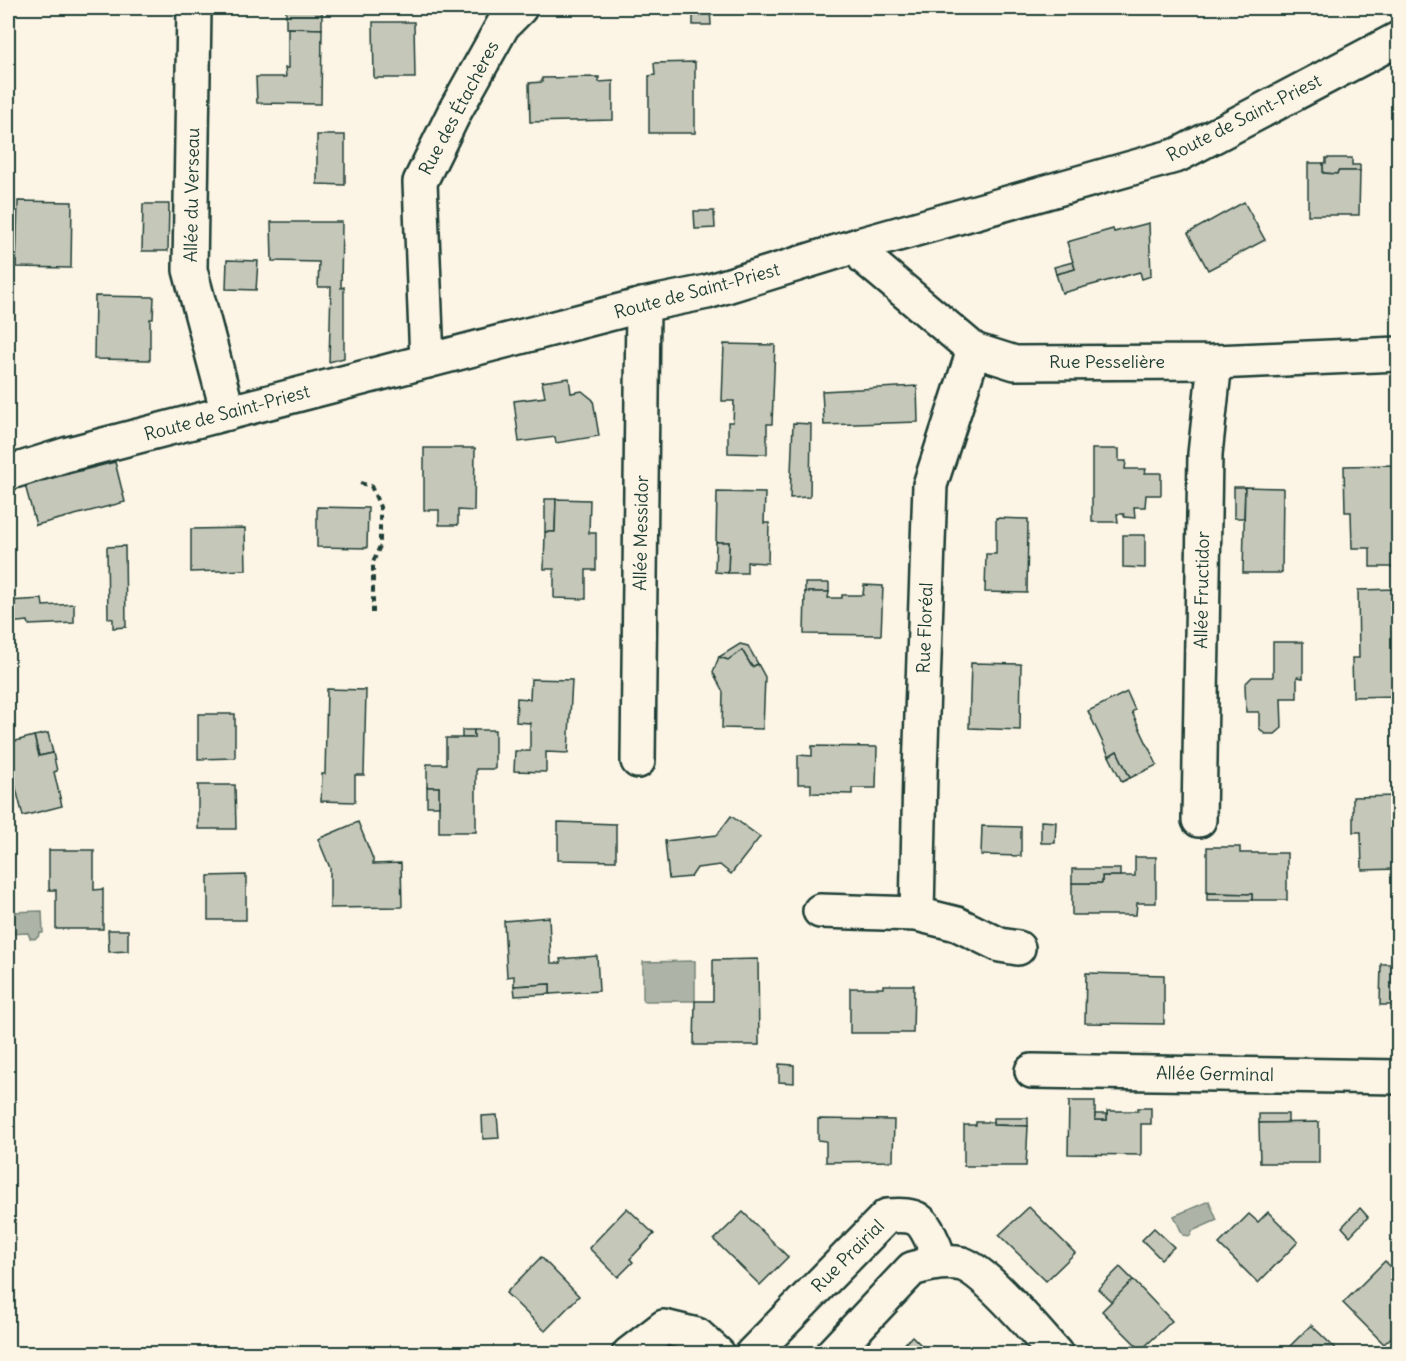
<svg xmlns="http://www.w3.org/2000/svg" width="1406" height="1361" font-family="Delius,sans-serif">
<style>
.water{fill:#aeb3a7;stroke:#758479;stroke-width:1.5}
.building{fill:#c5c7b9;stroke:#1f3d34;stroke-width:1.5}
.lines{fill:none;stroke-linecap:round;stroke-linejoin:round}
.minor-casing{stroke:#1f3d34;stroke-width:38}
.path{stroke:#1f3d34;stroke-width:4;stroke-dasharray:6 4.5;stroke-linecap:butt}
.minor{stroke:#fcf5e5;stroke-width:33}
.labels{text-anchor:middle;stroke-width:6;stroke-linejoin:round;paint-order:stroke}
.street-label{font-size:18px;fill:#1f3d34;stroke:#fcf5e5}
</style>
<rect width="100%" height="100%" fill="#fcf5e5"/>
<filter id="ink" filterUnits="userSpaceOnUse"><feTurbulence type="fractalNoise" baseFrequency=".0167" numOctaves="2"/><feDisplacementMap in="SourceGraphic" scale="12" xChannelSelector="R" yChannelSelector="G"/><feConvolveMatrix kernelMatrix="1 2 1 2 8 2 1 2 1" color-interpolation-filters="sRGB"/></filter>
<g filter="url(#ink)">
<!-- water -->
<g class="water">
<path d="M 42,911 L 43,933 L 40,933 L 38,937 L 34,939 L 30,938 L 28,933 L 8,934 L 8,912 Z"/>
<path d="M 695,961 L 695,1001 L 643,1001 L 643,962 Z"/>
<path d="M 1209,1201 L 1217,1220 L 1192,1231 L 1190,1236 L 1183,1235 L 1174,1216 Z"/>
</g>
<!-- building -->
<g class="building">
<path d="M 286,8 L 322,8 L 322,29 L 286,28 Z"/>
<path d="M 693,8 L 710,8 L 711,25 L 693,25 Z"/>
<path d="M 373,22 L 414,22 L 415,78 L 374,78 Z"/>
<path d="M 288,28 L 322,29 L 321,104 L 257,103 L 256,77 L 286,77 L 285,68 L 288,68 Z"/>
<path d="M 695,62 L 695,133 L 649,133 L 649,76 L 655,75 L 654,63 Z"/>
<path d="M 599,77 L 599,82 L 613,81 L 613,120 L 530,122 L 529,83 L 542,82 L 542,78 Z"/>
<path d="M 317,135 L 345,135 L 345,185 L 317,184 Z"/>
<path d="M 1326,158 L 1352,158 L 1352,165 L 1360,165 L 1360,171 L 1338,171 L 1337,174 L 1323,173 L 1323,163 L 1326,163 Z"/>
<path d="M 1308,163 L 1323,163 L 1323,173 L 1337,174 L 1338,171 L 1360,171 L 1359,215 L 1308,215 Z"/>
<path d="M 18,201 L 72,202 L 71,268 L 16,267 Z"/>
<path d="M 1244,202 L 1265,240 L 1208,270 L 1188,233 Z"/>
<path d="M 143,204 L 169,204 L 168,251 L 142,251 Z"/>
<path d="M 694,211 L 714,211 L 715,228 L 695,229 Z"/>
<path d="M 271,222 L 342,222 L 341,288 L 344,287 L 344,358 L 329,362 L 331,287 L 318,287 L 319,262 L 272,261 Z"/>
<path d="M 1149,223 L 1151,276 L 1142,279 L 1140,272 L 1062,293 L 1056,274 L 1075,269 L 1067,242 L 1113,229 L 1114,232 Z"/>
<path d="M 227,260 L 258,261 L 256,290 L 226,289 Z"/>
<path d="M 1073,262 L 1075,269 L 1056,274 L 1054,267 Z"/>
<path d="M 95,296 L 154,297 L 153,319 L 150,319 L 150,360 L 94,359 Z"/>
<path d="M 724,344 L 775,345 L 772,424 L 767,424 L 767,454 L 728,453 L 728,422 L 733,422 L 734,401 L 722,401 Z"/>
<path d="M 569,378 L 571,393 L 582,391 L 593,400 L 599,436 L 556,443 L 555,437 L 519,442 L 514,401 L 545,397 L 542,382 Z"/>
<path d="M 917,386 L 918,422 L 824,425 L 822,391 Z"/>
<path d="M 793,423 L 811,424 L 810,497 L 790,498 Z"/>
<path d="M 424,448 L 475,448 L 474,511 L 458,510 L 458,525 L 439,525 L 439,510 L 424,510 Z"/>
<path d="M 1092,449 L 1119,449 L 1119,461 L 1126,461 L 1125,469 L 1146,469 L 1145,473 L 1161,473 L 1161,495 L 1146,495 L 1145,507 L 1134,507 L 1135,518 L 1124,517 L 1124,514 L 1117,514 L 1118,522 L 1092,522 Z"/>
<path d="M 115,462 L 125,502 L 36,525 L 25,485 Z"/>
<path d="M 1396,465 L 1398,567 L 1370,567 L 1370,548 L 1352,548 L 1351,512 L 1345,512 L 1344,466 Z"/>
<path d="M 1234,487 L 1245,487 L 1244,518 L 1234,518 Z"/>
<path d="M 1245,487 L 1283,488 L 1282,573 L 1243,573 Z"/>
<path d="M 717,492 L 765,493 L 764,523 L 769,523 L 768,563 L 747,562 L 747,573 L 728,573 L 729,542 L 716,542 Z"/>
<path d="M 545,499 L 556,499 L 555,532 L 545,532 Z"/>
<path d="M 556,499 L 590,500 L 589,533 L 596,533 L 596,570 L 586,570 L 586,599 L 554,598 L 554,569 L 544,569 L 545,532 L 555,532 Z"/>
<path d="M 317,507 L 368,508 L 367,548 L 317,547 Z"/>
<path d="M 996,518 L 1028,519 L 1027,593 L 985,592 L 986,554 L 996,554 Z"/>
<path d="M 245,528 L 246,570 L 191,572 L 191,529 Z"/>
<path d="M 1123,535 L 1145,535 L 1145,568 L 1123,567 Z"/>
<path d="M 716,542 L 729,542 L 728,573 L 715,572 Z"/>
<path d="M 125,546 L 126,627 L 113,628 L 113,619 L 108,618 L 107,547 Z"/>
<rect x="805" y="583" width="24" height="9"/>
<path d="M 864,585 L 883,586 L 881,635 L 804,634 L 805,592 L 829,592 L 828,598 L 842,598 L 842,595 L 863,595 Z"/>
<path d="M 1397,589 L 1398,696 L 1353,697 L 1352,658 L 1359,658 L 1358,590 Z"/>
<path d="M 42,599 L 43,606 L 74,604 L 74,623 L 29,625 L 28,621 L 8,623 L 8,601 Z"/>
<path d="M 1273,642 L 1303,642 L 1303,678 L 1297,677 L 1297,698 L 1281,698 L 1282,728 L 1275,734 L 1265,734 L 1259,728 L 1259,712 L 1246,712 L 1245,684 L 1252,677 L 1273,677 Z"/>
<path d="M 740,644 L 748,646 L 758,664 L 752,667 L 742,650 L 728,660 L 719,657 Z"/>
<path d="M 742,650 L 752,667 L 758,664 L 765,677 L 763,729 L 722,728 L 723,692 L 713,672 L 719,657 L 728,660 Z"/>
<path d="M 971,663 L 1021,664 L 1020,730 L 969,728 Z"/>
<path d="M 531,679 L 572,680 L 568,753 L 546,752 L 546,772 L 514,771 L 515,751 L 530,751 L 530,723 L 516,722 L 517,698 L 530,699 Z"/>
<path d="M 327,689 L 366,690 L 364,775 L 355,775 L 355,802 L 321,801 L 322,774 L 325,774 Z"/>
<path d="M 1127,692 L 1135,710 L 1132,712 L 1157,765 L 1130,778 L 1117,751 L 1109,756 L 1088,711 Z"/>
<path d="M 198,714 L 235,714 L 235,758 L 198,759 Z"/>
<rect x="462" y="730" width="12" height="8"/>
<path d="M 474,730 L 495,730 L 495,769 L 476,769 L 476,832 L 439,832 L 439,787 L 427,787 L 427,764 L 446,764 L 446,738 L 474,738 Z"/>
<path d="M 48,733 L 53,753 L 39,756 L 34,736 Z"/>
<path d="M 34,736 L 39,756 L 53,753 L 57,771 L 54,772 L 62,806 L 23,816 L 8,757 L 8,743 Z"/>
<path d="M 812,746 L 877,747 L 876,788 L 852,788 L 852,794 L 811,793 L 811,784 L 798,784 L 798,755 L 812,756 Z"/>
<path d="M 1117,751 L 1130,778 L 1122,782 L 1109,756 Z"/>
<path d="M 198,785 L 235,785 L 236,829 L 198,829 Z"/>
<rect x="427" y="787" width="12" height="19"/>
<path d="M 1398,796 L 1398,869 L 1362,870 L 1361,832 L 1353,832 L 1353,797 Z"/>
<path d="M 731,816 L 760,837 L 731,874 L 720,865 L 697,868 L 691,877 L 669,879 L 665,841 L 717,835 Z"/>
<path d="M 1041,821 L 1056,822 L 1055,843 L 1041,843 Z"/>
<path d="M 358,822 L 373,859 L 373,864 L 401,863 L 402,907 L 330,908 L 330,868 L 318,839 Z"/>
<path d="M 558,822 L 616,824 L 616,861 L 558,860 Z"/>
<path d="M 982,826 L 1021,827 L 1021,856 L 981,855 Z"/>
<path d="M 1207,847 L 1240,847 L 1240,853 L 1287,853 L 1287,900 L 1252,900 L 1252,894 L 1207,893 Z"/>
<path d="M 49,850 L 94,850 L 94,890 L 103,889 L 103,929 L 56,929 L 56,890 L 49,890 Z"/>
<path d="M 1135,857 L 1156,857 L 1156,903 L 1137,903 L 1136,915 L 1072,915 L 1072,883 L 1102,883 L 1102,876 L 1135,876 Z"/>
<path d="M 1072,869 L 1120,869 L 1120,876 L 1102,876 L 1102,883 L 1072,883 Z"/>
<path d="M 246,875 L 246,920 L 208,920 L 208,876 Z"/>
<path d="M 1207,893 L 1252,894 L 1252,900 L 1207,900 Z"/>
<path d="M 549,917 L 551,963 L 561,963 L 560,959 L 597,956 L 599,991 L 550,994 L 550,984 L 514,986 L 514,976 L 507,977 L 504,921 Z"/>
<path d="M 108,930 L 128,930 L 128,951 L 109,952 Z"/>
<path d="M 758,959 L 759,1045 L 694,1045 L 695,1001 L 713,1001 L 713,960 Z"/>
<path d="M 1381,964 L 1398,964 L 1398,1005 L 1380,1005 Z"/>
<path d="M 1086,973 L 1164,975 L 1164,1024 L 1085,1023 Z"/>
<path d="M 550,984 L 550,994 L 515,996 L 514,986 Z"/>
<path d="M 883,985 L 914,985 L 913,1033 L 850,1033 L 850,988 L 883,988 Z"/>
<path d="M 779,1064 L 794,1065 L 794,1083 L 779,1082 Z"/>
<path d="M 1069,1101 L 1095,1101 L 1095,1120 L 1107,1120 L 1107,1111 L 1138,1111 L 1138,1108 L 1151,1108 L 1151,1124 L 1141,1124 L 1141,1155 L 1068,1154 Z"/>
<rect x="1095" y="1114" width="12" height="6"/>
<rect x="1259" y="1114" width="29" height="9"/>
<path d="M 497,1115 L 499,1138 L 483,1139 L 482,1116 Z"/>
<path d="M 1394,1116 L 1398,1116 L 1398,1154 L 1393,1154 Z"/>
<path d="M 993,1118 L 1028,1118 L 1028,1126 L 993,1125 Z"/>
<path d="M 818,1119 L 894,1120 L 893,1161 L 826,1162 L 826,1141 L 818,1140 Z"/>
<path d="M 976,1122 L 993,1122 L 993,1125 L 1028,1126 L 1026,1166 L 964,1166 L 964,1125 L 976,1125 Z"/>
<path d="M 1319,1122 L 1319,1163 L 1260,1163 L 1259,1123 Z"/>
<path d="M 1029,1207 L 1075,1253 L 1046,1281 L 999,1235 Z"/>
<path d="M 627,1208 L 654,1234 L 630,1259 L 633,1262 L 618,1277 L 589,1248 Z"/>
<path d="M 1360,1208 L 1368,1217 L 1350,1236 L 1342,1227 Z"/>
<path d="M 743,1212 L 788,1257 L 760,1285 L 714,1240 Z"/>
<path d="M 1268,1212 L 1298,1242 L 1258,1283 L 1219,1244 L 1249,1214 L 1258,1222 Z"/>
<path d="M 1154,1228 L 1174,1247 L 1161,1259 L 1142,1240 Z"/>
<path d="M 541,1257 L 579,1296 L 545,1331 L 506,1293 Z"/>
<path d="M 1385,1261 L 1398,1274 L 1398,1318 L 1395,1322 L 1398,1326 L 1398,1331 L 1384,1344 L 1343,1303 Z"/>
<path d="M 1120,1267 L 1133,1280 L 1112,1302 L 1098,1289 Z"/>
<path d="M 1133,1280 L 1172,1321 L 1141,1350 L 1102,1311 Z"/>
<path d="M 1311,1325 L 1341,1354 L 1282,1354 Z"/>
<path d="M 912,1336 L 930,1354 L 895,1354 Z"/>
</g>
<g class="lines">
<defs>
<g id="minor">
<path d="M 194,8 L 190,270 L 228,413"/>
<path d="M 859,245 L 865,258 L 974,350 L 1015,363 L 1215,362 L 1398,354"/>
<path d="M 427,361 L 420,182 L 455,111 L 503,25 L 520,8"/>
<path d="M 8,473 L 65,455 L 643,305 L 707,292 L 859,245 L 1178,155 L 1398,39"/>
<path d="M 638,761 L 643,305"/>
<path d="M 1199,820 L 1205,454 L 1215,362"/>
<path d="M 820,911 L 917,914 L 920,772 L 930,485 L 974,350"/>
<path d="M 917,914 L 957,924 L 1000,945 L 1018,948"/>
<path d="M 1032,1071 L 1398,1077"/>
<path d="M 629,1354 L 664,1327 L 697,1335 L 718,1354"/>
<path d="M 752,1354 L 887,1216 C 919,1214 922,1218 935,1247 L 930,1263"/>
<path d="M 832,1354 L 912,1269 C 928,1264 946,1260 962,1264 C 987,1272 1036,1332 1056,1354"/>
</g>
</defs>
<!-- minor casing -->
<use href="#minor" class="minor-casing"/>
<!-- path -->
<path class="path" d="M 360,483 L 371,486 L 380,507 L 380,546 L 373,562 L 373,613"/>
<!-- minor -->
<use href="#minor" class="minor"/>
</g>
</g>
<g class="labels">
<!-- street labels -->
<g class="street-label">
<text transform="translate(459 108) rotate(-62)" y="6">Rue des Étachères</text>
<text transform="translate(1244 118) rotate(-27)" y="6">Route de Saint-Priest</text>
<text transform="translate(192 195) rotate(-89)" y="6">Allée du Verseau</text>
<text transform="translate(697 291) rotate(-15)" y="6">Route de Saint-Priest</text>
<text x="1107" y="368">Rue Pesselière</text>
<text transform="translate(227 413) rotate(-15)" y="6">Route de Saint-Priest</text>
<text transform="translate(641 533) rotate(-89)" y="6">Allée Messidor</text>
<text transform="translate(1202 590) rotate(-89)" y="6">Allée Fructidor</text>
<text transform="translate(925 628) rotate(-88)" y="6">Rue Floréal</text>
<text transform="translate(1215 1074) rotate(1)" y="6">Allée Germinal</text>
<text transform="translate(848 1256) rotate(-45)" y="6">Rue Prairial</text>
</g>
</g>
<!-- margin -->
<rect width="1406" height="1361" fill="none" stroke="#fcf5e5" stroke-width="30"/>
<rect x="15" y="15" width="1376" height="1331" fill="none" stroke="#1f3d34" stroke-width="2" filter="url(#ink)"/>
</svg>
